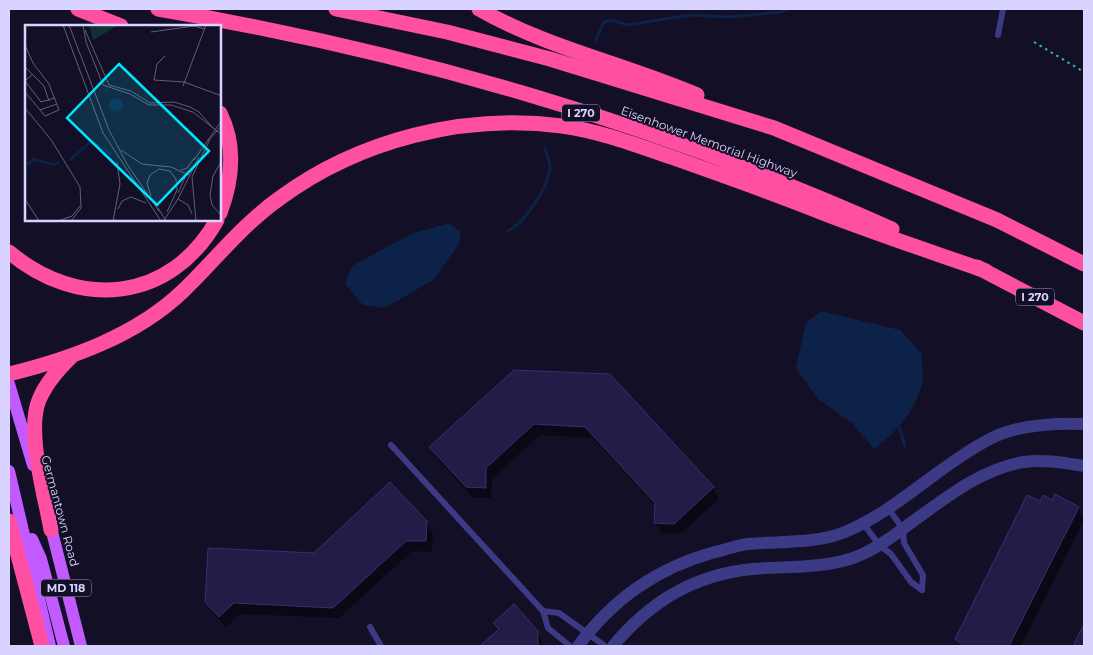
<svg xmlns="http://www.w3.org/2000/svg" width="1093" height="655" font-family="Montserrat,sans-serif">
<style>
.water{fill:#0c2248}
.shadow{fill:#0007}
.lines{fill:none;stroke-linecap:round;stroke-linejoin:round}
.stream{stroke:#0c2248;stroke-width:3}
.building{fill:#241b47;stroke:#3b2d73}
.path{stroke:#2fb8b0;stroke-width:2;stroke-dasharray:2.5 4;stroke-linecap:butt}
.service{stroke:#3d3a85;stroke-width:6}
.tertiary{stroke:#3d3a85;stroke-width:12}
.primary{stroke:#c25bff;stroke-width:12}
.motorway{stroke:#ff4fa3;stroke-width:15}
.labels{text-anchor:middle;stroke-width:4;stroke-linejoin:round;paint-order:stroke}
.shield{fill:#130f26;stroke:#9e99be;stroke-width:1}
.shield-label{font-size:11px;font-weight:bold;fill:#d9d4ff}
.street-label{font-size:12px;fill:#d9d4ff;stroke:#130f26}
.inset-river{fill:none;stroke:#0c2248;stroke-width:2.5}
.inset-road{fill:none;stroke:#625e7d;stroke-width:1}
.view{fill:#00e5ff;fill-opacity:0.15;stroke:#00e5ff;stroke-width:2.5}
.inset-edge{fill:none;stroke:#d9d4ff;stroke-width:2.5}
</style>
<rect width="100%" height="100%" fill="#130f26"/>
<!-- water -->
<g class="water">
<path d="M 449,223 L 461,232 L 459,244 L 433,280 L 385,308 L 363,305 L 345,284 L 352,266 L 411,234 Z"/>
<path d="M 821,311 L 900,330 L 921,353 C 922,362 924,375 922,384 C 915,411 896,433 874,449 L 852,423 L 818,399 L 796,368 L 806,323 Z"/>
</g>
<!-- shadow -->
<g class="shadow">
<path d="M 514,371 L 713,488 L 719,499 L 680,534 L 661,533 L 655,522 L 656,506 L 593,438 L 540,435 L 492,479 L 491,498 L 473,498 L 437,458 L 431,447 Z"/>
<path d="M 1053,502 L 1078,508 L 1084,520 L 1021,646 L 960,646 L 956,639 Z"/>
<path d="M 426,522 L 433,534 L 432,552 L 412,551 L 339,618 L 240,614 L 226,627 L 213,613 L 207,602 L 314,555 Z"/>
<path d="M 495,623 L 537,631 L 544,646 L 481,646 L 499,630 Z"/>
</g>
<g class="lines">
<!-- stream -->
<g class="stream">
<path d="M 596,40 L 603,23 L 611,20 L 628,25 L 688,15 L 729,17 L 781,12 L 787,9"/>
<path d="M 508,231 C 525,222 548,188 550,168 C 550,162 547,154 545,149"/>
<path d="M 899,427 L 905,446"/>
</g>
</g>
<!-- building -->
<g class="building">
<path d="M 514,370 L 610,374 L 714,487 L 674,524 L 654,523 L 655,503 L 585,427 L 534,424 L 486,468 L 486,488 L 466,487 L 429,447 Z"/>
<path d="M 390,482 L 427,521 L 426,541 L 406,541 L 333,608 L 234,603 L 219,617 L 205,602 L 208,548 L 314,553 Z"/>
<path d="M 1055,494 L 1079,507 L 1009,646 L 963,646 L 955,639 L 1027,495 L 1040,501 L 1043,495 L 1052,500 Z"/>
<path d="M 514,604 L 538,631 L 538,646 L 480,646 L 499,629 L 493,623 Z"/>
<path d="M 1084,624 L 1084,646 L 1073,646 Z"/>
</g>
<g class="lines">
<!-- path -->
<path class="path" d="M 1034,42 L 1084,72"/>
<!-- service -->
<g class="service">
<path d="M 998,35 L 1003,9"/>
<path d="M 391,445 L 543,611 L 548,628 L 570,646"/>
<path d="M 888,508 L 903,529 L 904,543 L 923,575 L 922,590"/>
<path d="M 863,523 L 879,545 L 891,554 L 911,582 L 922,590"/>
<path d="M 543,611 L 559,613 L 605,646"/>
<path d="M 370,627 L 381,646"/>
</g>
<!-- tertiary -->
<g class="tertiary">
<path d="M 578,646 C 614,598 657,568 715,552 C 726,550 737,545 748,544 C 779,541 816,544 845,532 C 898,510 938,466 988,440 C 1015,425 1055,423 1084,424"/>
<path d="M 613,646 C 650,602 693,575 752,569 C 785,566 820,569 853,558 C 873,551 891,538 908,525 C 943,500 980,469 1024,462 C 1044,459 1065,463 1084,466"/>
</g>
<!-- primary -->
<g class="primary">
<path d="M 9,384 L 33,465"/>
<path d="M 9,471 L 50,646"/>
<path d="M 49,520 L 81,646"/>
<path d="M 32,539 L 41,559 L 64,646"/>
</g>
<!-- motorway -->
<g class="motorway">
<path d="M 78,9 L 121,26"/>
<path d="M 158,9 C 409,51 659,125 892,229"/>
<path d="M 336,9 L 447,32 L 550,59 L 774,128 L 997,220 L 1084,264"/>
<path d="M 479,9 C 547,48 625,64 697,95"/>
<path d="M 220,113 C 236,145 232,181 220,213"/>
<path d="M 9,252 C 79,311 171,302 217,220"/>
<path d="M 977,267 L 1084,323"/>
<path d="M 9,374 C 70,359 136,336 183,291 C 215,260 243,224 280,198 C 359,140 464,113 562,126 C 599,131 636,145 671,157 C 722,175 773,193 823,213 C 877,234 932,252 986,271"/>
<path d="M 9,521 L 42,646"/>
<path d="M 51,530 C 45,495 26,432 39,400 C 46,383 58,370 71,357"/>
</g>
</g>
<g class="labels">
<!-- shield labels -->
<g class="shield">
<rect x="562" y="104.5" width="38" height="17" rx="4"/>
<rect x="1016" y="288.5" width="38" height="17" rx="4"/>
<rect x="41" y="579.5" width="50" height="17" rx="4"/>
</g>
<g class="shield-label">
<text x="581" y="117">I 270</text>
<text x="1035" y="301">I 270</text>
<text x="66" y="592">MD 118</text>
</g>
<!-- street labels -->
<g class="street-label">
<text transform="translate(709 142) rotate(20)" y="4">Eisenhower Memorial Highway</text>
<text transform="translate(60 511) rotate(75)" y="4">Germantown Road</text>
</g>
</g>
<!-- overview -->
<g transform="translate(25 25)">
<rect width="196" height="196" fill="#130f26"/>
<path d="M 64,0 L 94,0 L 68,15 Z" fill="#12302f"/>
<path d="M84 80a7 7 0 1 1 14 0a7 7 0 1 1-14 0Z" fill="#0c2248"/>
<path class="inset-river" d="M 45,135 L 66,116 L 86,129M 0,138 L 4,139 L 8,134 L 29,140 L 34,137"/>
<path class="inset-road" d="M 38,0 L 78,108 L 136,196M 44,0 L 84,105 L 102,139 L 134,186M 58,0 L 61,17 L 78,60 L 105,69 L 124,80 L 146,80 L 168,87 L 197,110M 60,5 L 84,60 L 106,66 L 125,78 L 149,77 L 165,82 L 174,87 L 188,103M 126,7 L 169,1 L 180,4M 0,20 L 8,38 L 24,59 L 34,85 L 20,91 L 0,67M 140,31 L 132,39 L 129,55 L 159,57 L 197,71M 0,42 L 19,61 L 24,76M 8,49 L 0,56 L 16,77 L 30,73M 158,61 L 181,0M 0,83 L 27,116 L 55,162 L 56,183 L 46,196M 15,85 L 32,79M 184,115 L 197,100M 96,125 L 117,139 L 146,142 L 164,150M 169,135 L 197,95M 197,135 L 188,151 L 185,170 L 187,180 L 197,191M 156,145 L 162,143 L 170,132M 153,168 L 163,146M 126,171 L 122,158 L 125,150 L 134,144 L 145,146 L 151,154 L 152,165 L 142,187M 0,174 L 14,196M 153,174 L 163,180 L 167,189M 133,183 L 141,196M 93,184 L 97,176 L 106,172 L 121,178M 139,195 L 153,174 L 174,132M 33,196 L 47,191 L 55,181M 88,196 L 95,159 L 92,137M 171,196 L 167,152 L 185,114"/>
<path class="view" d="M 94,39 L 184,126 L 132,180 L 42,93 Z"/>
<rect width="196" height="196" class="inset-edge"/>
</g>
<!-- border -->
<rect width="1093" height="655" fill="none" stroke="#d9d4ff" stroke-width="20"/>
</svg>
